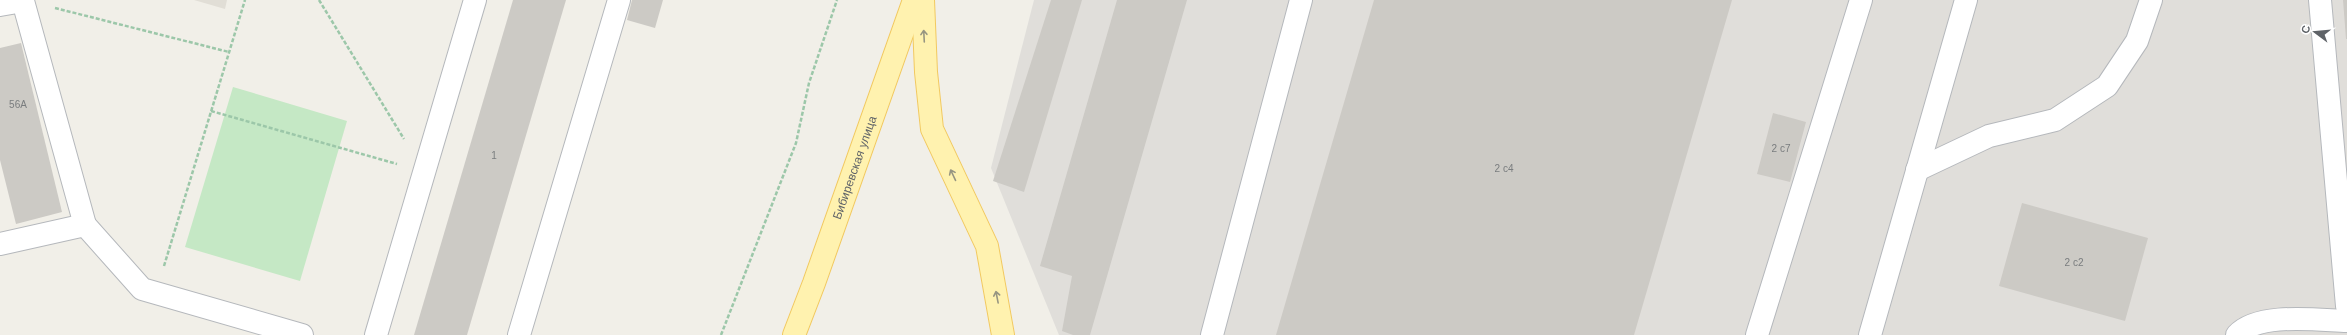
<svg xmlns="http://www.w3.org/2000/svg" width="2347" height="335" font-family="Arial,sans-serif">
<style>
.industrial{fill:#e0deda}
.education{fill:#e1ded6}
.green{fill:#c5e8c5}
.building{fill:#cccac5}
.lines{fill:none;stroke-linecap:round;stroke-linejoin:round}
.minor-casing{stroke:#b5b8bc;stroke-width:24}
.major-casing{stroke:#f2c960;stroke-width:24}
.path{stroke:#9cc7a9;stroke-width:2.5;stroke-dasharray:4 2;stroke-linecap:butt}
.minor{stroke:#fff;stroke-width:22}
.major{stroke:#fff2af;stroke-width:22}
.oneway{stroke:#979581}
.labels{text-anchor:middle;stroke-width:3;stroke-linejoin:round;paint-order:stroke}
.number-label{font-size:10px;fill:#7a7d7f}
.street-label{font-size:12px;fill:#5f6368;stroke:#fff}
</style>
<rect width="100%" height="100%" fill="#f1efe8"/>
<!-- industrial -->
<path class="industrial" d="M 1034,0 L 2347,0 L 2347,335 L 1059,335 L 991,168 Z"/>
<!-- education -->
<path class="education" d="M 194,0 L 227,0 L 225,9 Z"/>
<!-- green -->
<path class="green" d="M 233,87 L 347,121 L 300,281 L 185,247 Z"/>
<!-- building -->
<g class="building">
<path d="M 513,0 L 566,0 L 467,335 L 414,335 Z"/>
<path d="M 632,0 L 663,0 L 655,28 L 627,20 Z"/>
<path d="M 1051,0 L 1082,0 L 1024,192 L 993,181 Z"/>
<path d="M 1117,0 L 1187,0 L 1090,335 L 1073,335 L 1062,331 L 1072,276 L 1040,266 Z"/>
<path d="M 1374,0 L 1732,0 L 1634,335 L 1276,335 Z"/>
<path d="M 2343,0 L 2347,0 L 2347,39 L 2346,39 Z"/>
<path d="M 21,43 L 62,212 L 16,224 L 0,160 L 0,48 Z"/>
<path d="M 1773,113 L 1806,122 L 1790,182 L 1757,174 Z"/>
<path d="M 2022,203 L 2148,238 L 2125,321 L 1999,286 Z"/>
</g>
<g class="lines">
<defs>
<g id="minor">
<path d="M 2320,0 L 2347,306"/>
<path d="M 0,5 L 23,1 L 85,225"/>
<path d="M 1917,170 L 1989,136 L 2055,120 L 2107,86 L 2137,41 L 2151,0"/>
<path d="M 0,244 L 85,225 L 142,289 L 302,335"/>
<path d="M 376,335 L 475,0"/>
<path d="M 519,335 L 619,0"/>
<path d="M 1212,335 L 1301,0"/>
<path d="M 1757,335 L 1861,0"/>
<path d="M 1870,335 L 1966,0"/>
<path d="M 2237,335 C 2258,312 2317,320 2347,321"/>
</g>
<g id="major">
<path d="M 923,0 L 926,72 L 932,129 L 987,246 L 1003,335"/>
<path id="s1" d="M 794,335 L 814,283 L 914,0"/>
</g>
</defs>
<!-- minor casing -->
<use href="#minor" class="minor-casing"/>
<!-- major casing -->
<use href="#major" class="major-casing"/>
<!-- path -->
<g class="path">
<path d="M 319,0 L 404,139"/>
<path d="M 55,8 L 229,52"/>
<path d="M 211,111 L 397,164"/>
<path d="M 164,266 L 245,0"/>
<path d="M 721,335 L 796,143 L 809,83 L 837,0"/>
</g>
<!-- minor -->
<use href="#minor" class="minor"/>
<!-- major -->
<use href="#major" class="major"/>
</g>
<!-- one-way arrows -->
<defs><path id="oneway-shaft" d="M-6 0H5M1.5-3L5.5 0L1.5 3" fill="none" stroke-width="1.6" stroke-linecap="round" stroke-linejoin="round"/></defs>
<g class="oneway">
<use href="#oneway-shaft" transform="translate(924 36) rotate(-93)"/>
<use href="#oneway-shaft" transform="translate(953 175) rotate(-115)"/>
<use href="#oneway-shaft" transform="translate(997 297) rotate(-101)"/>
</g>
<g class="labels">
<!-- number labels -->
<g class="number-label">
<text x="18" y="108">56А</text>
<text x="1781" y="152">2 с7</text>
<text x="494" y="159">1</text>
<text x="1504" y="172">2 с4</text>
<text x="2074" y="266">2 с2</text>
</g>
<!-- street labels -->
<g class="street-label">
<text dy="4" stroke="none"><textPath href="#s1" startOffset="178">Бибиревская улица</textPath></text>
</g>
</g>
<!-- north arrow -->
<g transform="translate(2315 32) rotate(286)" stroke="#ffffff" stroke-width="3" paint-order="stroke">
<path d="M0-3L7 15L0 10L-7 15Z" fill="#5f6368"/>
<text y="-6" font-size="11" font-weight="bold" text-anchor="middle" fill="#5f6368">С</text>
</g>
</svg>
